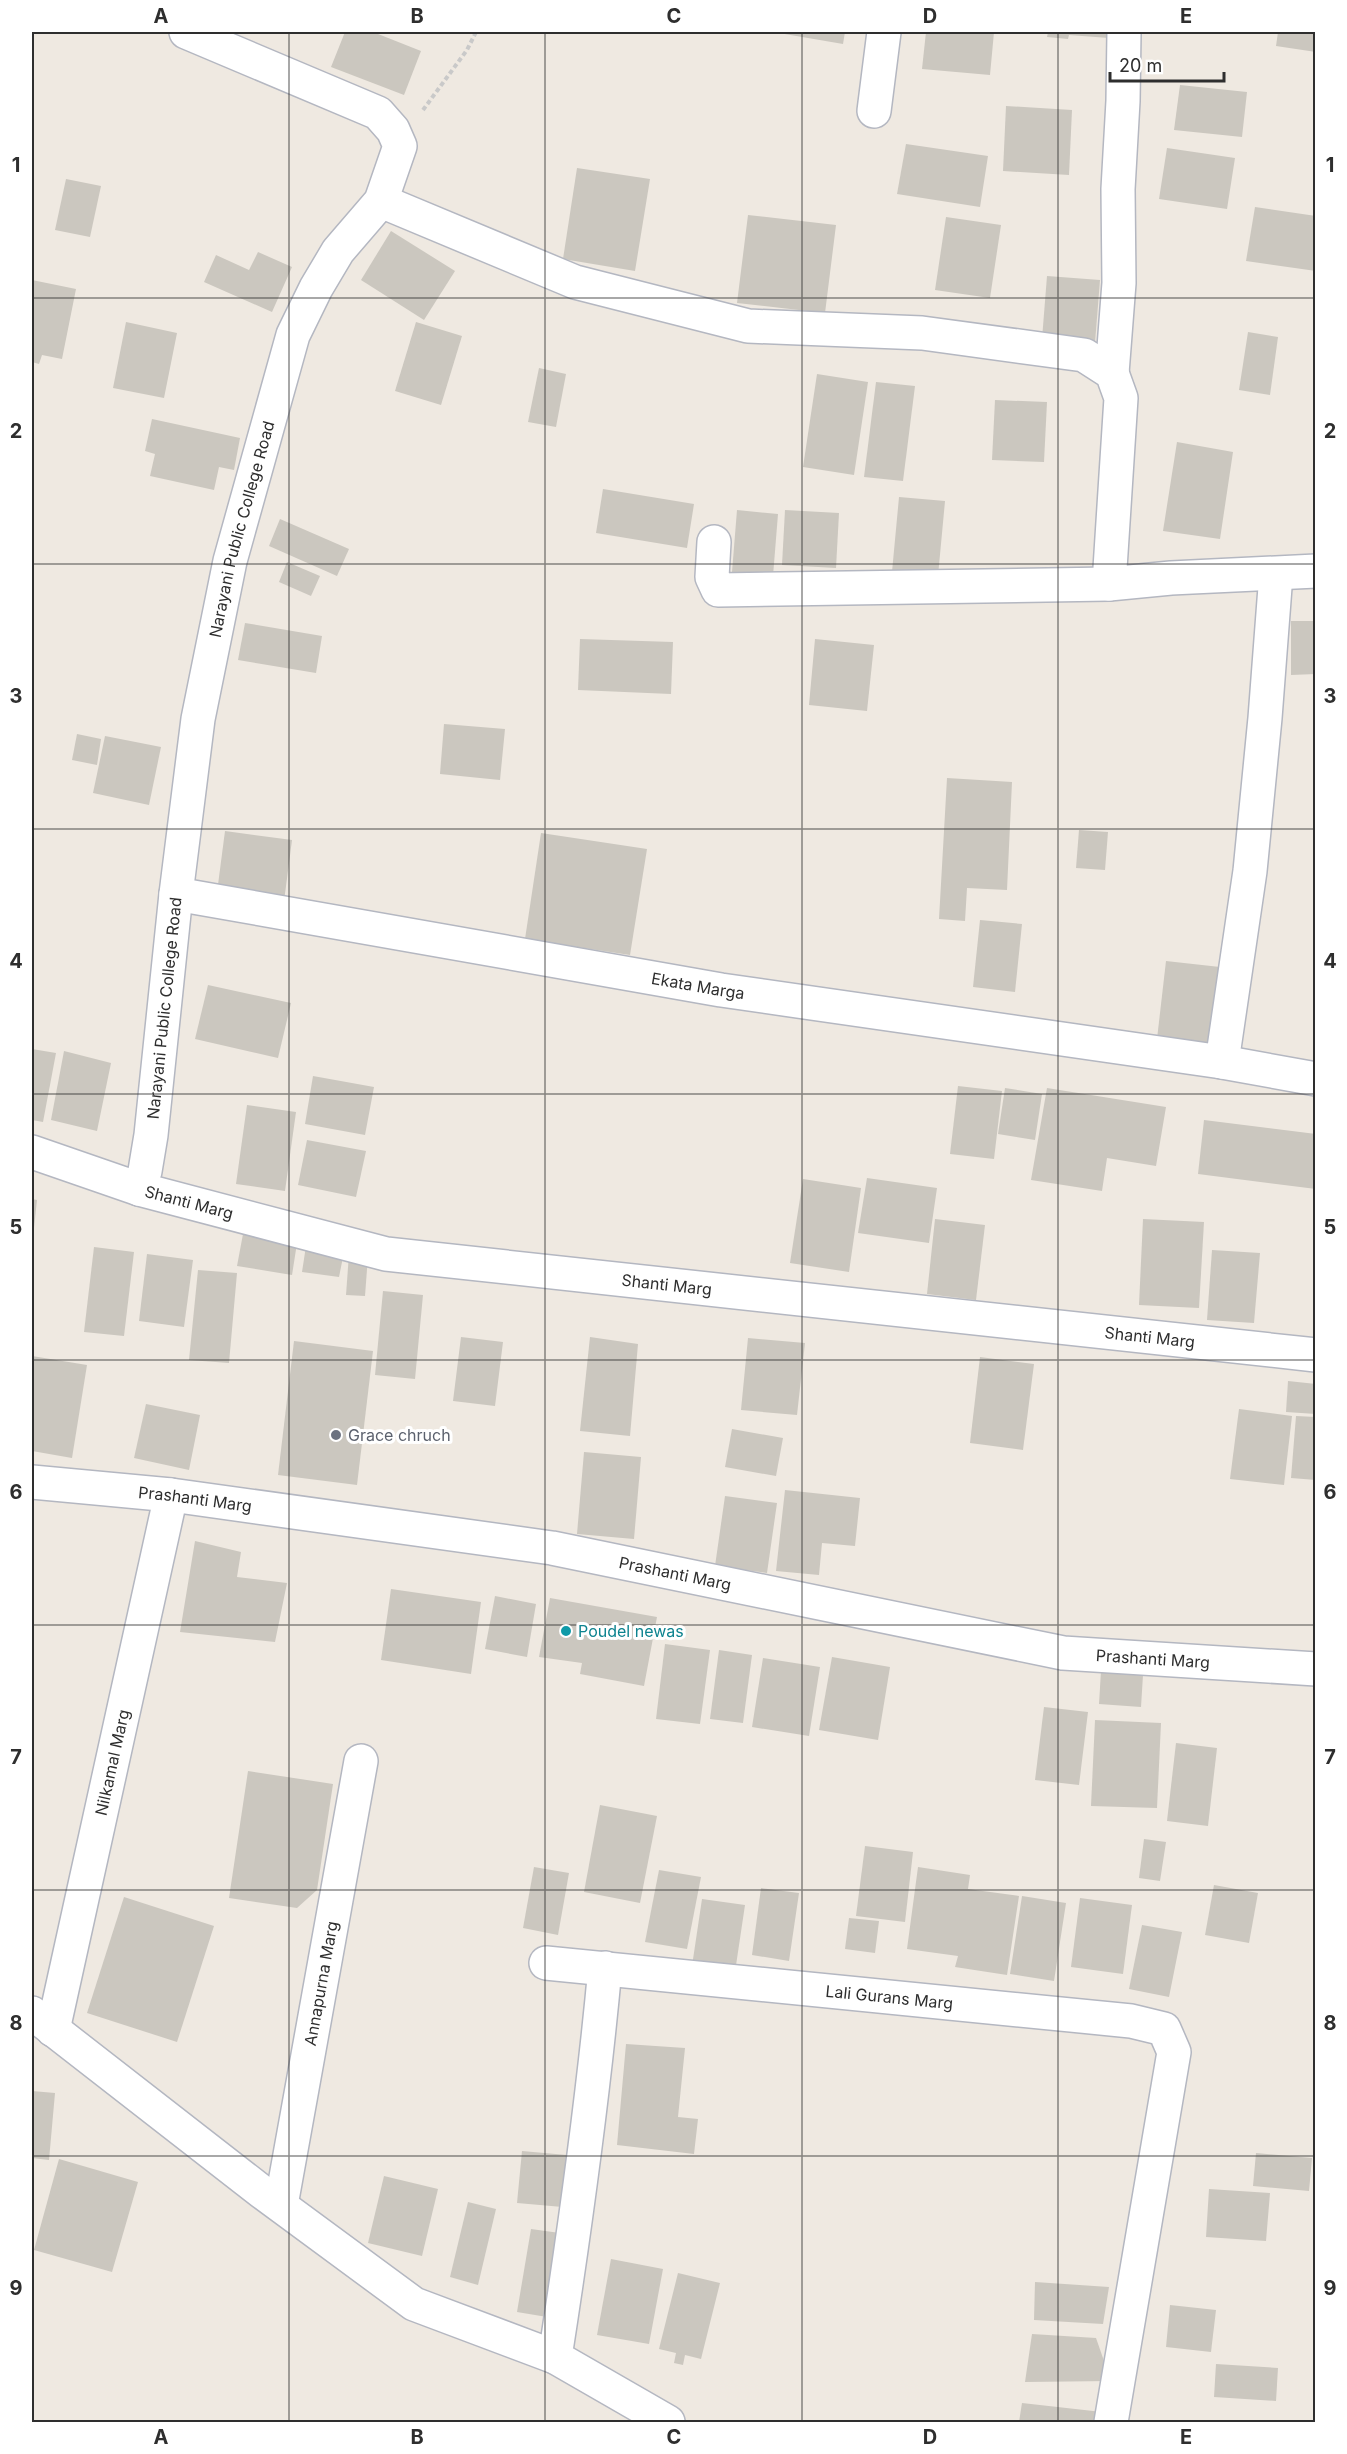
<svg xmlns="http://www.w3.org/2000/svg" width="1347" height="2454" font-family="Inter,sans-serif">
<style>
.building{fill:#cbc7bf}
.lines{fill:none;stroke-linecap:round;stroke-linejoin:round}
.minor-casing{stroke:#b4b7c1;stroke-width:36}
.path{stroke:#c9c9c9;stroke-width:4;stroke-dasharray:4.5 3;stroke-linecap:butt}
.minor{stroke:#fff;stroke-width:33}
.grid{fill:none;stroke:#2e2e2e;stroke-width:1.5;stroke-opacity:0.55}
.worship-dot{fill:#6b7280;stroke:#fff;stroke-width:2}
.culture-dot{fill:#0f9aa8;stroke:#fff;stroke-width:2}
.labels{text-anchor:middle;stroke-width:6;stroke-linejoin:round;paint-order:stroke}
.street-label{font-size:16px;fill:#2e2e2e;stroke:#fff}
.worship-label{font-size:16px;fill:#5b616d;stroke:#fff;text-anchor:start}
.culture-label{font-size:16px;fill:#0d838f;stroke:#fff;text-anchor:start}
.neatline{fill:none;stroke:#2e2e2e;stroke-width:2}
.grid-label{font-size:20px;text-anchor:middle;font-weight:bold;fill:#2e2e2e}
</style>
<rect width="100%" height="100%" fill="#efe9e1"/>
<!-- building -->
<g class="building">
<path d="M 345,32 L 373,32 L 421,51 L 404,95 L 331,67 Z"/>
<path d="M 773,32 L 845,32 L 843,44 Z"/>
<path d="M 926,32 L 994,32 L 990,75 L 922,69 Z"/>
<path d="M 1048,32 L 1109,32 L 1109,38 L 1069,35 L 1068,39 L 1047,37 Z"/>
<path d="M 1278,32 L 1316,32 L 1316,52 L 1276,46 Z"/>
<path d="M 1180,85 L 1247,92 L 1242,137 L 1174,130 Z"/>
<path d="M 1006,106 L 1072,110 L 1069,175 L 1003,171 Z"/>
<path d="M 906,144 L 988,156 L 980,207 L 897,194 Z"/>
<path d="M 1167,148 L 1235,158 L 1227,209 L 1159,199 Z"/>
<path d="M 577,168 L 650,179 L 635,271 L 563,259 Z"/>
<path d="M 66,179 L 101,186 L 90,237 L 55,230 Z"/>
<path d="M 1255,207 L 1316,216 L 1316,271 L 1246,261 Z"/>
<path d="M 748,215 L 836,225 L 825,313 L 737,303 Z"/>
<path d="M 946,217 L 1001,225 L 990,298 L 935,290 Z"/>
<path d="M 391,231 L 455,271 L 424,320 L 361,280 Z"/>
<path d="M 258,252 L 292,267 L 272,312 L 204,282 L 216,255 L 249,270 Z"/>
<path d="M 1047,276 L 1100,280 L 1095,343 L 1042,339 Z"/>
<path d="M 32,280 L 76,289 L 62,359 L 42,355 L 39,364 L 32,362 Z"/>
<path d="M 126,322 L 177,333 L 164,398 L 113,388 Z"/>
<path d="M 416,322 L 462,336 L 441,405 L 395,391 Z"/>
<path d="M 1248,332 L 1278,337 L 1270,395 L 1239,390 Z"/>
<path d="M 539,368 L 566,374 L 556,427 L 528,422 Z"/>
<path d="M 817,374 L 868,382 L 854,475 L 803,467 Z"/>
<path d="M 876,382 L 915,386 L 903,481 L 864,477 Z"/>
<path d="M 995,400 L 1047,402 L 1044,462 L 992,460 Z"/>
<path d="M 152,419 L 240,438 L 234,470 L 219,467 L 214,490 L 150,476 L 155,454 L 145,451 Z"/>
<path d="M 1177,442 L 1233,452 L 1220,539 L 1163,531 Z"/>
<path d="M 603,489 L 694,504 L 687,548 L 596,533 Z"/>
<path d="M 899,497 L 945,501 L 938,576 L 892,572 Z"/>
<path d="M 737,510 L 778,514 L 773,576 L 732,572 Z"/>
<path d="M 785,510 L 839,513 L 836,568 L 782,565 Z"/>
<path d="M 280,519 L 349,549 L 337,576 L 269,546 Z"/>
<path d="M 287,562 L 320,576 L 311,596 L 279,582 Z"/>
<path d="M 1291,621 L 1316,621 L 1316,674 L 1291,675 Z"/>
<path d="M 245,623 L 322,636 L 316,673 L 238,660 Z"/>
<path d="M 580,639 L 673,642 L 671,694 L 578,690 Z"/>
<path d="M 815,639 L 874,645 L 867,711 L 809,705 Z"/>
<path d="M 444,724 L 505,729 L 500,780 L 440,774 Z"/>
<path d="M 77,734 L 101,739 L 97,765 L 72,760 Z"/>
<path d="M 105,736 L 161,747 L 149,805 L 93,793 Z"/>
<path d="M 947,778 L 1012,782 L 1007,890 L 967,888 L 965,921 L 939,919 Z"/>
<path d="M 1079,830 L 1108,832 L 1105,870 L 1076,868 Z"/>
<path d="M 225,831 L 292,840 L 283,909 L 216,900 Z"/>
<path d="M 541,833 L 647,849 L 630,955 L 525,939 Z"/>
<path d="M 980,920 L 1022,924 L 1015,992 L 973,987 Z"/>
<path d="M 1166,961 L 1220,967 L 1210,1044 L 1157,1039 Z"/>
<path d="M 208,985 L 291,1003 L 278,1058 L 195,1039 Z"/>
<path d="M 32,1049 L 56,1053 L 43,1122 L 32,1120 Z"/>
<path d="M 64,1051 L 111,1063 L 97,1131 L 51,1120 Z"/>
<path d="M 313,1076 L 374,1087 L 365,1135 L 305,1124 Z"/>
<path d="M 958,1086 L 1002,1091 L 994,1159 L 950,1154 Z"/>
<path d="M 1005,1088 L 1042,1094 L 1035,1140 L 998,1134 Z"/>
<path d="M 1047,1088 L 1166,1107 L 1156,1166 L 1107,1158 L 1102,1191 L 1031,1180 Z"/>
<path d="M 247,1105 L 296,1112 L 285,1191 L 236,1184 Z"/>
<path d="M 1204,1120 L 1316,1134 L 1316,1189 L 1198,1174 Z"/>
<path d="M 307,1140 L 366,1151 L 356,1197 L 298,1185 Z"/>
<path d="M 867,1178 L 937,1188 L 929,1243 L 858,1233 Z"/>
<path d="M 803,1179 L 861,1188 L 849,1272 L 790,1263 Z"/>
<path d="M 32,1199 L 37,1200 L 33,1237 L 32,1237 Z"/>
<path d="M 935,1219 L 985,1225 L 976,1300 L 927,1294 Z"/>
<path d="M 1143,1219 L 1204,1222 L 1199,1308 L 1139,1305 Z"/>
<path d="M 243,1234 L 297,1243 L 292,1275 L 237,1266 Z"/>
<path d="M 306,1246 L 344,1252 L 339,1277 L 302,1272 Z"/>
<path d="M 94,1247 L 134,1252 L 124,1336 L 84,1332 Z"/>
<path d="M 1212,1250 L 1260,1253 L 1254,1323 L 1207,1320 Z"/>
<path d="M 147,1254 L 193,1260 L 184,1327 L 139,1321 Z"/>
<path d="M 349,1254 L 368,1256 L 365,1296 L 346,1295 Z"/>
<path d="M 198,1270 L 237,1273 L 229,1363 L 189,1360 Z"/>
<path d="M 383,1291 L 423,1295 L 415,1379 L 375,1375 Z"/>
<path d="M 461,1337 L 503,1342 L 495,1406 L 453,1401 Z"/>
<path d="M 590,1337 L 638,1344 L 630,1436 L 580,1431 Z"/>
<path d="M 748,1338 L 805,1343 L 797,1415 L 741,1410 Z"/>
<path d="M 294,1341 L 373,1351 L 357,1485 L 278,1475 Z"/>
<path d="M 32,1356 L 87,1365 L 72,1458 L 32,1451 Z"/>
<path d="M 980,1357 L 1034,1364 L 1023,1450 L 970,1443 Z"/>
<path d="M 1288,1381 L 1316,1384 L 1316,1414 L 1286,1412 Z"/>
<path d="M 146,1404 L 200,1415 L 189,1470 L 134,1458 Z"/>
<path d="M 1239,1409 L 1292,1416 L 1284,1485 L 1230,1479 Z"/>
<path d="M 1296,1416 L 1316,1417 L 1316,1480 L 1291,1478 Z"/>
<path d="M 732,1429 L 783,1438 L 776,1476 L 725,1467 Z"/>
<path d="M 584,1452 L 641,1457 L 634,1539 L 577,1534 Z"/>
<path d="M 785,1490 L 860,1498 L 855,1546 L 822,1543 L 819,1575 L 776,1571 Z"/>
<path d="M 725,1496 L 777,1503 L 767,1573 L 715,1566 Z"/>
<path d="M 195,1541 L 241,1552 L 237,1577 L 287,1583 L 275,1642 L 180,1632 Z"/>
<path d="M 391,1589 L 481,1602 L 471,1674 L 381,1660 Z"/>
<path d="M 495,1596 L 536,1604 L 527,1657 L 485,1649 Z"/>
<path d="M 550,1598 L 657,1617 L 644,1686 L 580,1674 L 582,1663 L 539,1657 Z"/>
<path d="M 665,1644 L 710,1650 L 700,1724 L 656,1719 Z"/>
<path d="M 719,1650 L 752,1655 L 743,1723 L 710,1719 Z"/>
<path d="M 832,1657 L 890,1667 L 878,1740 L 819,1730 Z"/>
<path d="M 763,1658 L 820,1667 L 809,1736 L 752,1727 Z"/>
<path d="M 1101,1671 L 1143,1675 L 1141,1707 L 1099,1704 Z"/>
<path d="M 1044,1707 L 1088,1712 L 1079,1785 L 1035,1780 Z"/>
<path d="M 1095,1720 L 1161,1723 L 1157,1808 L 1091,1806 Z"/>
<path d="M 1176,1743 L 1217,1748 L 1208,1826 L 1167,1821 Z"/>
<path d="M 248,1771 L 333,1784 L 317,1890 L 297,1908 L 229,1898 Z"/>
<path d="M 600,1805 L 657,1816 L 640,1903 L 584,1892 Z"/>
<path d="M 1144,1839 L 1166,1842 L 1160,1881 L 1139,1878 Z"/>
<path d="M 865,1846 L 913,1852 L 905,1922 L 856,1916 Z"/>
<path d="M 534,1867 L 569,1873 L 558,1935 L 523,1928 Z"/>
<path d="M 918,1867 L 970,1875 L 968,1889 L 1019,1896 L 1007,1975 L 955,1967 L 958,1956 L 907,1949 Z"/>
<path d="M 659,1870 L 701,1877 L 687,1949 L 645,1942 Z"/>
<path d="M 1214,1885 L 1258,1893 L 1249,1943 L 1205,1935 Z"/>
<path d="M 761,1888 L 799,1893 L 789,1961 L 752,1955 Z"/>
<path d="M 1022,1896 L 1066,1903 L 1054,1981 L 1010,1974 Z"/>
<path d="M 124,1897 L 214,1926 L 177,2042 L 87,2013 Z"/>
<path d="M 1080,1898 L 1132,1905 L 1123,1974 L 1071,1967 Z"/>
<path d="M 702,1899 L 745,1905 L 735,1972 L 692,1966 Z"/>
<path d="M 849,1918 L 879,1921 L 875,1953 L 845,1949 Z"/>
<path d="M 1142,1925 L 1182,1932 L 1169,1997 L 1129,1989 Z"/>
<path d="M 626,2044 L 685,2048 L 678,2117 L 698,2119 L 694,2154 L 617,2145 Z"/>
<path d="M 32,2091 L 55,2093 L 49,2160 L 32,2158 Z"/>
<path d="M 522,2151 L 578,2156 L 574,2208 L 517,2203 Z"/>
<path d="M 1256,2153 L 1312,2158 L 1309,2191 L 1253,2186 Z"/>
<path d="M 59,2159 L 138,2182 L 112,2272 L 34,2250 Z"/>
<path d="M 384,2176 L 438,2189 L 422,2256 L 368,2243 Z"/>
<path d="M 1209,2189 L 1270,2193 L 1266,2241 L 1206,2237 Z"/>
<path d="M 468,2202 L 496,2209 L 478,2285 L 450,2277 Z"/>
<path d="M 531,2229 L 567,2234 L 553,2318 L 517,2312 Z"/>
<path d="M 611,2259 L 663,2269 L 649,2344 L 597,2335 Z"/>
<path d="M 678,2273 L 720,2283 L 701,2359 L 685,2355 L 683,2365 L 674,2363 L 676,2353 L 659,2349 Z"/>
<path d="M 1035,2282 L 1109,2287 L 1103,2324 L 1034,2320 Z"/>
<path d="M 1170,2305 L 1216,2310 L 1211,2352 L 1166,2347 Z"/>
<path d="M 1032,2334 L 1096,2338 L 1111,2381 L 1025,2382 Z"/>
<path d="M 1216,2364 L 1278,2368 L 1276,2401 L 1214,2397 Z"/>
<path d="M 1022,2403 L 1102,2412 L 1101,2422 L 1019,2422 Z"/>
</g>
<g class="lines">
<defs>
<g id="minor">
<path d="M 874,111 L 884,32"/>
<path d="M 381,201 L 575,282 L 748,326 L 922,333 L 1084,355 L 1112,373 L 1121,398 L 1109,584 L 1171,578 L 1316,571"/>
<path d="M 1112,373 L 1119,283 L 1118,189 L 1123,101 L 1124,32"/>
<path d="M 714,542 L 712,577 L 718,590 L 1109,584"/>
<path id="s1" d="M 176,894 L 721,990 L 1222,1062 L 1316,1079"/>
<path d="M 1222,1062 L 1250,871 L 1265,718 L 1276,574"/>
<path id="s2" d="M 32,1152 L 139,1189 L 386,1254 L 1316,1355"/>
<path id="s3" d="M 139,1189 L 145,1171 L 151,1135 L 176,894 L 198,719 L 230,561 L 293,335 L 316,288 L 338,251 L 381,201 L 400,146 L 393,130 L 378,113 L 186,32"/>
<path id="s4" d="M 32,1482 L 171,1495 L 552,1548 L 1063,1653 L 1316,1669"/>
<path id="s5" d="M 546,1963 L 1131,2021 L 1164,2029 L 1174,2052 L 1111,2422"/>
<path d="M 32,2013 L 262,2192 L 414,2304 L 555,2357 L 668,2422"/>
<path id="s6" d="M 53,2030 L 171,1495"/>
<path id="s7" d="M 281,2205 L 361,1761"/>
<path d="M 555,2357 C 575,2228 593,2099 605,1968"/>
</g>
</defs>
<!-- minor casing -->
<use href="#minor" class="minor-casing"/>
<!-- path -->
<path class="path" d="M 423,110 L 467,50 L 476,32"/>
<!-- minor -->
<use href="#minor" class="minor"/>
</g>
<!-- grid -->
<path class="grid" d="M 289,32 L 289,2422M 545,32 L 545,2422M 802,32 L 802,2422M 1058,32 L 1058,2422M 32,298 L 1316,298M 32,564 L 1316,564M 32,829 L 1316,829M 32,1094 L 1316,1094M 32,1360 L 1316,1360M 32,1625 L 1316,1625M 32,1890 L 1316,1890M 32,2156 L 1316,2156"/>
<!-- markers -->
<circle class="worship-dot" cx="336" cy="1435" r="6"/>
<circle class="culture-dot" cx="566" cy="1631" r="6"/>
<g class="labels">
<!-- street labels -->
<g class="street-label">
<text dy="6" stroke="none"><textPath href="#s3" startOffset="669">Narayani Public College Road</textPath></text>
<text dy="6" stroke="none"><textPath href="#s1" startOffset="530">Ekata Marga</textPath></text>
<text dy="6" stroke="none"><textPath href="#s3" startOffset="183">Narayani Public College Road</textPath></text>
<text dy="6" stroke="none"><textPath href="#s2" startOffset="165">Shanti Marg</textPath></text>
<text dy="6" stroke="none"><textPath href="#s2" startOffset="651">Shanti Marg</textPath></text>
<text dy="6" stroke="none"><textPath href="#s2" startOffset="1137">Shanti Marg</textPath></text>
<text dy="6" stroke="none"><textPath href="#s4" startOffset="164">Prashanti Marg</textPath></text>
<text dy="6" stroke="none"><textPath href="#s4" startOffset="650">Prashanti Marg</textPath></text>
<text dy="6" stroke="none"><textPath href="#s4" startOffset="1136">Prashanti Marg</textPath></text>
<text dy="6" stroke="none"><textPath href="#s6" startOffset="274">Nilkamal Marg</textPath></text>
<text dy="6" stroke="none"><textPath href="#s7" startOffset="225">Annapurna Marg</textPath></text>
<text dy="6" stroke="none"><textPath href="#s5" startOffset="345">Lali Gurans Marg</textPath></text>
</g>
<!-- worship labels -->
<g class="worship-label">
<text x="348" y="1441">Grace chruch</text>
</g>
<!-- culture labels -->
<g class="culture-label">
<text x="578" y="1637">Poudel newas</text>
</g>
</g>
<!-- border -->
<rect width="1347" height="2454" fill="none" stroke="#ffffff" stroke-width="66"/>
<!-- scale -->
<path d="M1110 72v9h114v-9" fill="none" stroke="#2e2e2e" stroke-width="3"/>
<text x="1119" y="72" font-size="18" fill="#2e2e2e" stroke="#ffffff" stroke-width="4.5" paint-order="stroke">20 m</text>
<rect x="33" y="33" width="1281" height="2388" class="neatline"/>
<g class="grid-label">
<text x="161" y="23">A</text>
<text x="417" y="23">B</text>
<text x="674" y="23">C</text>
<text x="930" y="23">D</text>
<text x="1186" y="23">E</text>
<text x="16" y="172">1</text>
<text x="1330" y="172">1</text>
<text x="16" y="438">2</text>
<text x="1330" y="438">2</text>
<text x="16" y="703">3</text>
<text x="1330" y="703">3</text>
<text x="16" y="968">4</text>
<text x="1330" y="968">4</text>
<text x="16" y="1234">5</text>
<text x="1330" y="1234">5</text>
<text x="16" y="1499">6</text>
<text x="1330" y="1499">6</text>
<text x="16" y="1764">7</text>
<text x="1330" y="1764">7</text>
<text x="16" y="2030">8</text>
<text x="1330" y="2030">8</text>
<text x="16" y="2295">9</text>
<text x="1330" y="2295">9</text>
<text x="161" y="2444">A</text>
<text x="417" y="2444">B</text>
<text x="674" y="2444">C</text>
<text x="930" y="2444">D</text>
<text x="1186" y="2444">E</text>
</g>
</svg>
